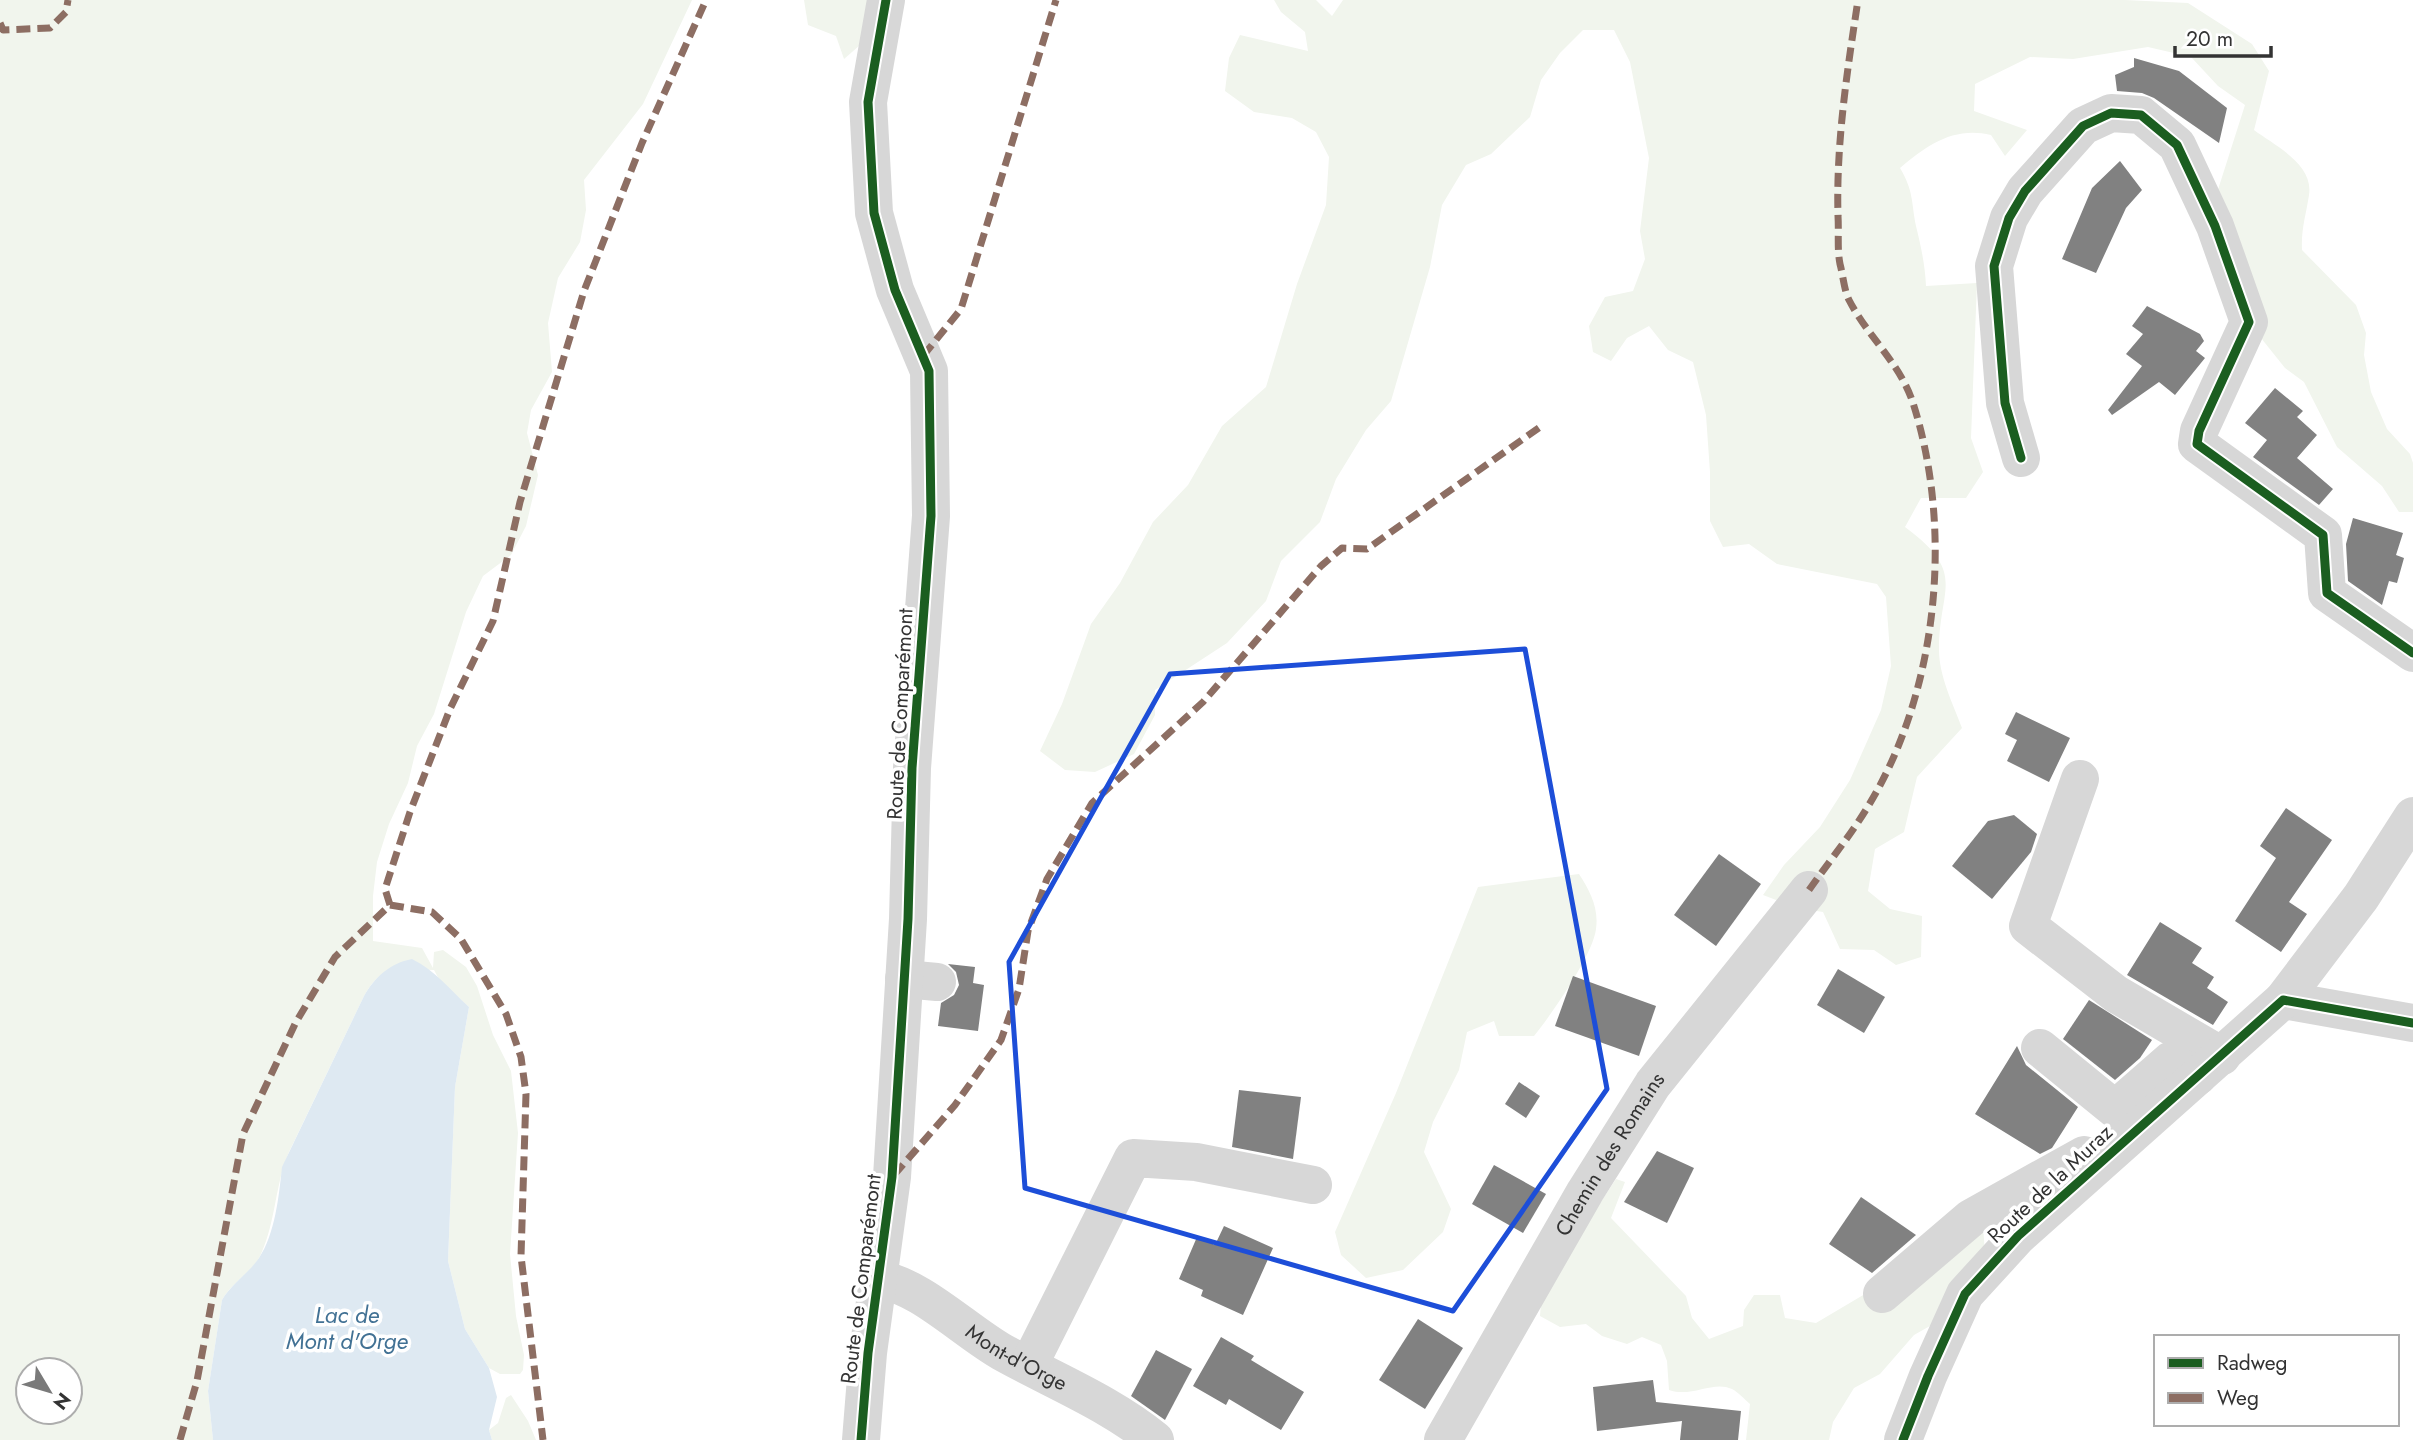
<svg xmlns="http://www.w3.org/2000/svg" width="2413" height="1440" font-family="Jost,sans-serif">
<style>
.green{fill:#f1f5ed;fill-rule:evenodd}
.water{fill:#dee9f2}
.building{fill:#818181}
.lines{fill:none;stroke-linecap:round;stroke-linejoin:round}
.minor{stroke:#d7d7d7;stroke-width:38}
.quiet{stroke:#8d6e63;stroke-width:7;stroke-dasharray:14 7;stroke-linecap:butt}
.cycleway-casing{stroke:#fff;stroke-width:13}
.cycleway{stroke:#1b5e20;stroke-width:9}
.marked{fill:none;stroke:#1d4ed8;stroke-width:5;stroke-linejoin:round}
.labels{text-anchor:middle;stroke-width:7;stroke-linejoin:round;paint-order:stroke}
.street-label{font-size:21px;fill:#333;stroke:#fff}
.water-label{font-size:23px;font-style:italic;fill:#417194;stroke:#fff}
</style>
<rect width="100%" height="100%" fill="#fff"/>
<!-- green -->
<g class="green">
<path d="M 0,0 L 692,0 L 643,104 L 584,180 L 586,210 L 580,242 L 558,278 L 548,323 L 552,372 L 531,410 L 527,433 L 538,475 L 526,526 L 511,555 L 483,576 L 466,612 L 434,714 L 417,746 L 408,783 L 389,824 L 377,862 L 373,896 L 373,941 L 422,948 L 433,968 L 434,952 L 443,950 L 466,967 L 477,986 L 493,1035 L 511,1071 L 518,1133 L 510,1254 L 516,1316 L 524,1355 L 523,1370 L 520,1374 L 500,1374 L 489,1368 L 465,1329 L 448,1261 L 455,1087 L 469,1007 L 440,981 L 434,970 C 399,969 383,962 364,996 L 289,1152 C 275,1184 276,1221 261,1254 C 253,1272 232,1282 222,1300 L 208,1391 L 213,1440 L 0,1440 ZM 28,1370 L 70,1370 L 70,1412 L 28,1412 Z"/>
<path d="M 804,0 L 870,0 L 860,45 L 844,59 L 836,36 L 808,25 Z"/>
<path d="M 1274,0 L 1316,0 L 1332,16 L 1343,0 L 2125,0 L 2188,3 L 2252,44 L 2269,71 L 2254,130 C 2274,145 2314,164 2309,195 C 2306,215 2301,229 2302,250 L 2356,305 L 2366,333 L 2364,355 L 2371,392 L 2387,429 L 2410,454 L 2413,463 L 2413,512 L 2399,512 L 2382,486 L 2337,447 L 2304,382 L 2285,368 L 2261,338 L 2215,199 L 2245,105 L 2218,86 L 2191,57 L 2148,47 L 2073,59 L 2030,57 L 1975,84 L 1974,111 L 2027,130 L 2005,156 L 1991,135 C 1954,126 1927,145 1900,168 C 1914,192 1911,201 1916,226 C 1921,247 1925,264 1926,286 L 1977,283 L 1971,438 L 1983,472 L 1966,498 L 1921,498 L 1905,527 C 1968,574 1939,587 1939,650 C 1939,676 1953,704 1962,728 L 1917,777 L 1904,832 L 1875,849 L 1868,891 L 1890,909 L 1922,916 L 1921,957 L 1896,965 L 1874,950 L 1840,949 L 1823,912 L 1797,908 L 1763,895 L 1784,865 L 1820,827 L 1850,780 L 1881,710 L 1891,666 L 1886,597 L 1877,584 L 1777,564 L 1749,544 L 1723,547 L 1710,521 L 1710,472 L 1706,415 L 1693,362 L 1668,350 L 1649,326 L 1627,338 L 1611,361 L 1593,352 L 1589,326 L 1605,297 L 1633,291 L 1645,259 L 1640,231 L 1649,158 L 1630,62 L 1614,30 L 1583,30 L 1560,53 L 1541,80 L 1530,117 L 1491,154 L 1466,165 L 1442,205 L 1430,267 L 1391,401 L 1366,430 L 1336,479 L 1320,522 L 1281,561 L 1266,601 L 1227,643 L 1155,690 L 1155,715 L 1134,754 L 1095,772 L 1065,770 L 1040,751 L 1062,704 L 1091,624 L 1120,583 L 1153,522 L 1188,485 L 1222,426 L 1266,387 L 1297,284 L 1326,205 L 1329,157 L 1316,132 L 1292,118 L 1254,112 L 1225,91 L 1229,58 L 1240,35 L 1308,51 L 1305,32 L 1281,12 Z"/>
<path d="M 1579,874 C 1590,891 1599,908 1596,929 C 1593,955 1551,1015 1534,1036 L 1499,1036 L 1494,1021 L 1467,1032 L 1459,1070 L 1433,1122 L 1424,1152 L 1451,1209 L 1443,1232 L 1403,1270 L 1366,1278 L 1341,1255 L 1335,1232 L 1396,1093 L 1478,887 Z"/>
<path d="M 1616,1179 L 1625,1182 L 1611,1218 L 1686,1296 L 1692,1318 L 1709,1339 L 1743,1326 L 1744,1310 L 1754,1295 L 1780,1295 L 1785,1318 L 1816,1323 L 1983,1224 L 1985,1255 L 1937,1322 L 1914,1335 L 1880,1374 L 1854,1388 L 1833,1422 L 1829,1440 L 1746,1440 L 1750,1404 C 1744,1399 1738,1392 1732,1389 C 1713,1380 1692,1398 1669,1390 L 1667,1361 L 1661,1345 L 1642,1337 L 1627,1344 L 1602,1336 L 1586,1324 L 1560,1327 L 1540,1316 L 1542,1291 Z"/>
<path d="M 511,1395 L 528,1421 L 536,1440 L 492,1440 L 489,1430 L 498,1423 L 506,1398 Z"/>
</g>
<!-- water -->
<path class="water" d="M 412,959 C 436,971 449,989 469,1007 L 455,1087 L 448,1261 L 465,1329 L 489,1368 L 497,1397 L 489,1430 L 492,1440 L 213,1440 L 208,1391 L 222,1300 C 232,1283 248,1274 259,1258 C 275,1234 279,1196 282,1167 L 364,996 C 374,978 390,963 412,959 Z"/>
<!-- building -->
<g class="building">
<path d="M 2134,58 L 2179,71 L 2227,108 L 2219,143 L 2154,98 L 2142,93 L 2117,91 L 2115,75 L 2134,67 Z"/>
<path d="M 2120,161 L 2142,190 L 2126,208 L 2096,273 L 2062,259 L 2092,188 Z"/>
<path d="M 2147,306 L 2200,334 L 2204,341 L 2196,351 L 2205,358 L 2175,395 L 2159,382 L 2112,415 L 2108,410 L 2142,366 L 2126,354 L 2143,334 L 2132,326 Z"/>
<path d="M 2275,388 L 2303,411 L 2297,417 L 2317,435 L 2297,458 L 2333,489 L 2319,505 L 2253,457 L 2267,440 L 2245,423 Z"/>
<path d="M 2353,518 L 2403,533 L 2396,555 L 2404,558 L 2397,583 L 2389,581 L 2382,605 L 2348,581 L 2346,544 Z"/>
<path d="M 2016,712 L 2070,738 L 2049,782 L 2007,761 L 2017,740 L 2005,734 Z"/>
<path d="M 2286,808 L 2332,840 L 2289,902 L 2307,914 L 2281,952 L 2235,921 L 2276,858 L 2260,846 Z"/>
<path d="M 2014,815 L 2037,834 L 2031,852 L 1992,899 L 1952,866 L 1988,821 Z"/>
<path d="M 1719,854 L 1761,884 L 1716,946 L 1674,915 Z"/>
<path d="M 2160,922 L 2202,948 L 2192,963 L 2214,977 L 2207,988 L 2228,1002 L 2213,1025 L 2127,975 Z"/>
<path d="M 948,964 L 975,967 L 973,983 L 984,985 L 978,1031 L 938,1026 L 941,1003 L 954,995 L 959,985 L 956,972 Z"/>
<path d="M 1838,969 L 1885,997 L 1864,1033 L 1817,1005 Z"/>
<path d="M 1573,976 L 1656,1006 L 1639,1056 L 1555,1026 Z"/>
<path d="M 2089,1000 L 2152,1040 L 2140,1058 L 2115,1080 L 2063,1039 Z"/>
<path d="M 2017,1046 L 2026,1065 L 2078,1107 L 2052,1148 L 2040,1154 L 1975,1114 Z"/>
<path d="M 1519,1082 L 1540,1096 L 1526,1118 L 1505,1104 Z"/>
<path d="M 1239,1090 L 1301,1097 L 1293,1159 L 1232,1147 Z"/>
<path d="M 1657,1151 L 1694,1168 L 1667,1223 L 1624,1202 Z"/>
<path d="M 1494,1165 L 1546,1194 L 1523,1233 L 1472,1204 Z"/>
<path d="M 1861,1197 L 1916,1235 L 1872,1273 L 1829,1244 Z"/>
<path d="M 1224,1226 L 1273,1248 L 1243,1315 L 1201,1296 L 1203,1290 L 1179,1279 L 1197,1237 L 1215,1245 Z"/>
<path d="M 1418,1319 L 1463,1348 L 1425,1409 L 1379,1380 Z"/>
<path d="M 1221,1337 L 1254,1356 L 1251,1360 L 1304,1392 L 1281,1430 L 1229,1399 L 1226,1405 L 1193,1386 Z"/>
<path d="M 1156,1350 L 1192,1369 L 1165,1420 L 1131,1396 Z"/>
<path d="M 1653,1380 L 1656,1402 L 1741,1411 L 1738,1440 L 1680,1440 L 1682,1421 L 1597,1431 L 1593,1387 Z"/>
</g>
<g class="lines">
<!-- minor -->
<g class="minor">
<path d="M 2021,458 L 2005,403 L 1994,266 L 2009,218 L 2025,191 L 2083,126 L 2111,113 L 2141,115 L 2177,145 L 2215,226 L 2249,322 L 2199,431 L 2197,444 L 2323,535 L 2327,593 L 2413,653"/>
<path d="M 2080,779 L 2028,926 L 2116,994 L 2222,1056"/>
<path d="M 904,979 L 937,982"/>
<path d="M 2283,1000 L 2413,1023"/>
<path d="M 2040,1048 L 2115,1109 L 2170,1061 L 2198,1076"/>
<path id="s1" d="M 879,1280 C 918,1284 965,1331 1002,1352 C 1054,1381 1108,1402 1155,1440"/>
<path d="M 1882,1294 L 1971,1218 L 2084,1155"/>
<path d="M 1029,1365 L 1133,1158 L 1196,1162 L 1313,1185"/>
<path d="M 861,1440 L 868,1353 L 892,1177 L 908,919 L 912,768 L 931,516 L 929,371 L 895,290 L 874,213 L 868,102 L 886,0"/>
<path id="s2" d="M 1443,1440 L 1585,1192 L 1653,1084 L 1809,890"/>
<path d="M 1903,1440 L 1928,1376 L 1965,1294 L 2018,1236 L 2283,1000 L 2361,897 L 2413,816"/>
</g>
<!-- quiet -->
<g class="quiet">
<path d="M 0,23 L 3,30 L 50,28 L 66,12 L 68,0"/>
<path d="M 923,356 L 961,309 L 1056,0"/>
<path d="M 1809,890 C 1828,863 1850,836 1867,808 C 1938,693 1954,531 1913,403 C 1900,363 1868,337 1849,300 C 1844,290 1843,275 1840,264 C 1837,249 1839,232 1838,216 C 1836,143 1847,72 1858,0"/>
<path d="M 390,905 L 385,889 L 410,812 L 450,709 L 493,621 L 520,502 L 584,291 L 642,143 L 706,0"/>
<path d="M 894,1175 L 955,1105 L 1001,1040 L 1019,989 L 1028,931 L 1047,879 L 1092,803 L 1203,702 L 1321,566 L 1342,548 L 1367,549 L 1543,425"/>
<path d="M 180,1440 L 197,1381 L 243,1134 L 296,1022 L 335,957 L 390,905 L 432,912 L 461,939 L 506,1014 L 521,1057 L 526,1094 L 521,1256 L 543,1440"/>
</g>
<defs>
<g id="cycleway">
<path d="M 2021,458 L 2005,403 L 1994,266 L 2009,218 L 2025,191 L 2083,126 L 2111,113 L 2141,115 L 2177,145 L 2215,226 L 2249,322 L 2199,431 L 2197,444 L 2323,535 L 2327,593 L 2413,653"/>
<path d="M 861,1440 L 868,1353 L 892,1177 L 908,919 L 912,768 L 931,516 L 929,371 L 895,290 L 874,213 L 868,102 L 886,0"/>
<path d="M 1903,1440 L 1928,1376 L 1965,1294 L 2018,1236 L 2283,1000 L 2413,1023"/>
</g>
</defs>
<!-- cycleway casing -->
<use href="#cycleway" class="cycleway-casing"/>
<!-- cycleway -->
<use href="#cycleway" class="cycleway"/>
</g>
<!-- marked area -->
<path class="marked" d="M 1525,649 L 1607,1089 L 1453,1311 L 1025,1188 L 1009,962 L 1170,674 Z"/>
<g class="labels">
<!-- street labels -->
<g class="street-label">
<text transform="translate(900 714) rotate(-87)" y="7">Route de Comparémont</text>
<text dy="7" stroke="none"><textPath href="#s2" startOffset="331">Chemin des Romains</textPath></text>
<text transform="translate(2050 1184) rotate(-43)" y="7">Route de la Muraz</text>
<text transform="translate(861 1279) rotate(-83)" y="7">Route de Comparémont</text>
<text dy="7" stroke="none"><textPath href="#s1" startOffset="159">Mont-d'Orge</textPath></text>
</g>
<!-- water labels -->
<g class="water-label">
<text x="347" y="1323">Lac de<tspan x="347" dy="26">Mont d'Orge</tspan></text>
</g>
</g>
<!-- legend -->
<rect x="2154" y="1335" width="245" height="91" fill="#ffffff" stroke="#adadad" stroke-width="2"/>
<rect x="2168" y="1358" width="35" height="10" fill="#1b5e20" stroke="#adadad" stroke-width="2"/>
<text x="2217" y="1370" font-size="21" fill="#333333">Radweg</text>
<rect x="2168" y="1393" width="35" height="10" fill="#8d6e63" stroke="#adadad" stroke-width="2"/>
<text x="2217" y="1405" font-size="21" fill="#333333">Weg</text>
<!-- north arrow -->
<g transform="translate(49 1391) rotate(128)"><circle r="33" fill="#ffffff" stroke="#adadad" stroke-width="2"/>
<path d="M0-5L12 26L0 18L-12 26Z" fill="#7a7a7a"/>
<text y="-10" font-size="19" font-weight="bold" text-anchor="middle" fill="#333333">N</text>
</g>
<!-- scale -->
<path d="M2175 46v10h96v-10" fill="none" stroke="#333333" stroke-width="3.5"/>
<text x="2186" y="46" font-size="21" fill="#333333" stroke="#ffffff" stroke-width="5" paint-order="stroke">20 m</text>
</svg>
